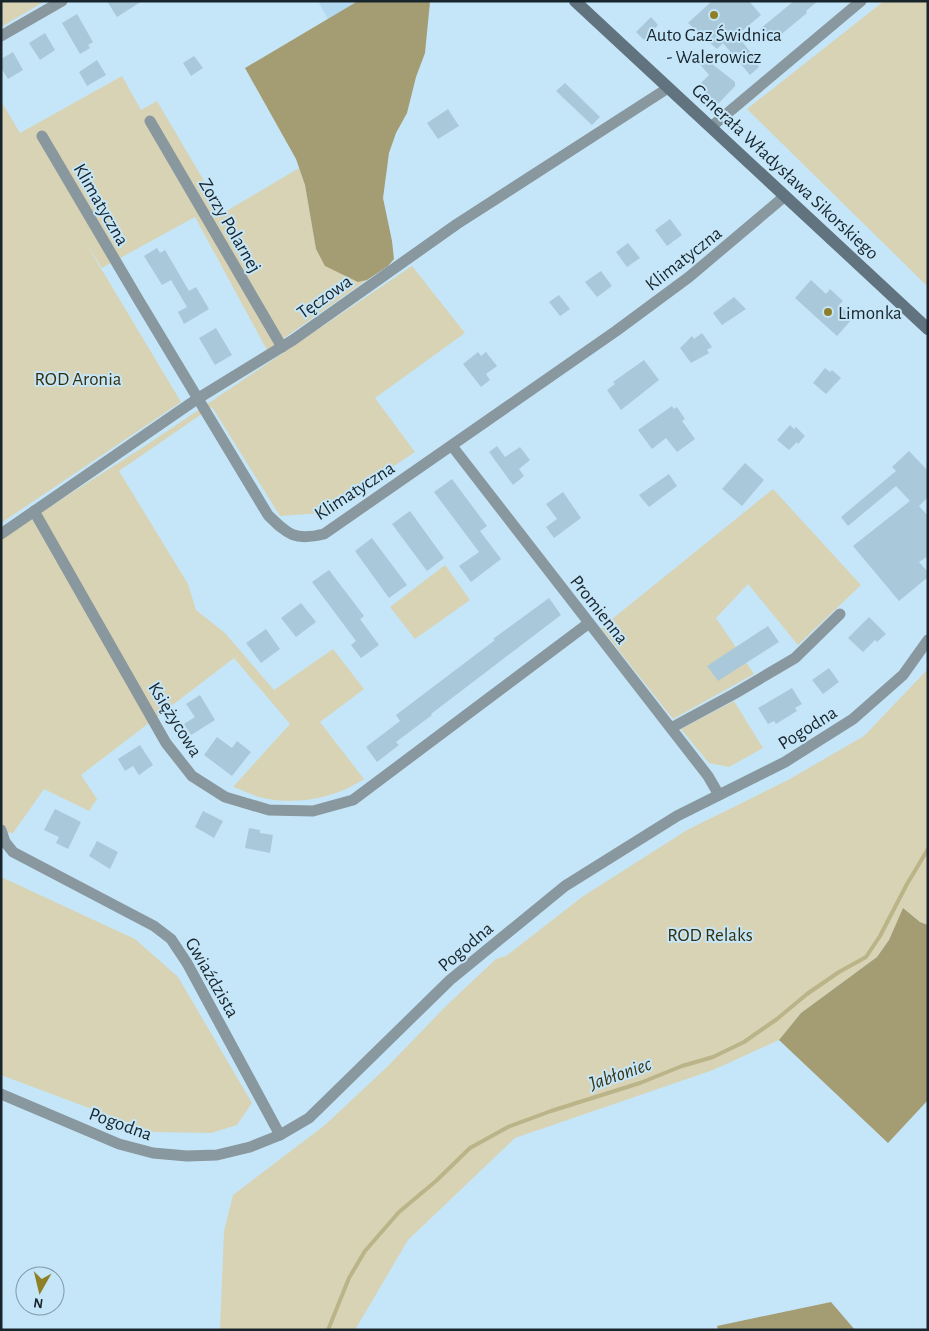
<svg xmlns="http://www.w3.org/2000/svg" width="929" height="1331" font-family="'Alegreya Sans',sans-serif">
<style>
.built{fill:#b2d9f0}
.green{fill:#d8d3b4}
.forest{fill:#a49d73}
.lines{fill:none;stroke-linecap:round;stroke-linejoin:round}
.stream{stroke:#bbb489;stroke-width:4}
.building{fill:#a9c9db}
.street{stroke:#89979e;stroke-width:11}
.secondary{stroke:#60737e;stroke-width:12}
.poi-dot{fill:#8e8027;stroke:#c5e6f8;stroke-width:2}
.labels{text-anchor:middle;stroke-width:4;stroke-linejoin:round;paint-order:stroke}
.poi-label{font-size:19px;fill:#19252c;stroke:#c5e6f8}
.street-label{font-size:19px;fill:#19252c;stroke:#c5e6f8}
.park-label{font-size:19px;fill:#352f0b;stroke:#c5e6f8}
.water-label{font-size:20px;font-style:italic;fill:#3a3511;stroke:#c5e6f8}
</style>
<rect width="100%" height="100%" fill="#c5e6f8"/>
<!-- built -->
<path class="built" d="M 318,1 L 358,1 L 328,19 Z"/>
<!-- green -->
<g class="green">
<path d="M 1,1 L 45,1 L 1,27 Z"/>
<path d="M 884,1 L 928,1 L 928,287 L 747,109 Z"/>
<path d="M 122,76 L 141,110 L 157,101 L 223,213 L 299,168 L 305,185 L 316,249 L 358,282 L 367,280 L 267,350 L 195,217 L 102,268 L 84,240 L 181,402 L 1,523 L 1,101 L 20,133 Z"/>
<path d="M 412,266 L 465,333 L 375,398 L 415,452 L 323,513 L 280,516 L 212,407 L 119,471 L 188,584 L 196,610 L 225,633 L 274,690 L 333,649 L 364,689 L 320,722 L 364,779 C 334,799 294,806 259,797 C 250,794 242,790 233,787 L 290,724 L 234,658 L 81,775 L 97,799 L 89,811 L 44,789 L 13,833 L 1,832 L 1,538 L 148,444 Z"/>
<path d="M 773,489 L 861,585 L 798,645 L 748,584 L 716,618 L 754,674 L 673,719 L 601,628 Z"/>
<path d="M 445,565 L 470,600 L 415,639 L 390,607 Z"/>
<path d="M 928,669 L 928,925 L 920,922 L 903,908 L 889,940 L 877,957 L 801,1013 L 779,1040 L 713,1070 L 515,1138 L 408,1240 L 355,1330 L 220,1330 L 224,1231 L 233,1195 L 325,1125 L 388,1066 L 447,1005 L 496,959 L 506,956 L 582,897 L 687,830 L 788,780 L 864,736 Z"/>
<path d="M 734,701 L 763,748 L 729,767 L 709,763 L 681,729 Z"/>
<path d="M 1,877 L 135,939 L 178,977 L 252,1103 L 237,1125 L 211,1133 L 153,1132 L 1,1075 Z"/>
</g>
<!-- forest -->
<g class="forest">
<path d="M 358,1 L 430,2 L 425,53 L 416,77 L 407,113 L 396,133 L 389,153 L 383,198 L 392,241 L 394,259 L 388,266 L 367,280 L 358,282 L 325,266 L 316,249 L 305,185 L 296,159 L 245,68 Z"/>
<path d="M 903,908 L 920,922 L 928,925 L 928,1100 L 888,1143 L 779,1040 L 801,1013 L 877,957 L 889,940 Z"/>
<path d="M 831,1302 L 855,1330 L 718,1330 L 717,1326 Z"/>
</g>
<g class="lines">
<!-- stream -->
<path class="stream" d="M 328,1330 L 349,1278 L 365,1251 L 399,1212 L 436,1181 L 470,1148 L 508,1127 L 551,1111 L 640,1083 L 682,1066 L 713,1057 L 744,1042 L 777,1019 L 807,994 L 839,972 L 866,957 L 880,936 L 907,884 L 928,849"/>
</g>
<!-- building -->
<g class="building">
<path d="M 107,1 L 142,1 L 117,17 Z"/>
<path d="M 712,1 L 749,1 L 761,15 L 737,35 L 755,58 L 753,60 L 759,67 L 750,75 L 723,43 L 717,49 L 688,23 Z"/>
<path d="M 794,1 L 818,1 L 806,11 L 807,13 L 772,42 L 760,29 Z"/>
<path d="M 77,14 L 93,42 L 88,45 L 90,48 L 80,54 L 62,23 Z"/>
<path d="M 651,17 L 658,25 L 644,40 L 636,32 Z"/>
<path d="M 45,33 L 55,50 L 40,60 L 29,43 Z"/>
<path d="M 13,52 L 23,70 L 8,79 L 1,68 L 1,59 Z"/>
<path d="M 698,53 L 735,82 L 735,86 L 718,104 L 698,86 L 709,75 L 694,57 Z"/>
<path d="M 194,56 L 203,68 L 191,76 L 183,63 Z"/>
<path d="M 97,60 L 106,75 L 87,86 L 79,72 Z"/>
<path d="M 565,83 L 600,117 L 592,125 L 556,91 Z"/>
<path d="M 448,109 L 459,126 L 438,139 L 427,123 Z"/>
<path d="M 670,219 L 682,235 L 667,246 L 655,230 Z"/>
<path d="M 628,243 L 640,258 L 627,267 L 616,252 Z"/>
<path d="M 157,248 L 160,253 L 165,250 L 189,291 L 196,287 L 209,309 L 184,324 L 178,312 L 187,307 L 171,280 L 162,285 L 144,256 Z"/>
<path d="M 601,271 L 612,286 L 597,297 L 585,282 Z"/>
<path d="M 811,280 L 826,294 L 830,289 L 843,301 L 839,305 L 853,318 L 837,336 L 795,298 Z"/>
<path d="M 559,295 L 570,309 L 560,316 L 549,302 Z"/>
<path d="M 734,297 L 746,309 L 722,325 L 713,313 Z"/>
<path d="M 216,328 L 232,355 L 215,365 L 199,338 Z"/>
<path d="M 702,333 L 712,347 L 707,350 L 709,353 L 691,363 L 680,348 L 692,336 L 694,339 Z"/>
<path d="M 478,352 L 481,356 L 486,352 L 497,366 L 486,374 L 490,380 L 481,387 L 463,364 Z"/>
<path d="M 644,360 L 659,380 L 621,410 L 607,390 L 615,384 L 613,382 Z"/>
<path d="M 825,368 L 830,372 L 832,370 L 841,378 L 826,394 L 813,383 Z"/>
<path d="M 672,406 L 674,409 L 677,407 L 685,419 L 682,421 L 695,439 L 677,452 L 666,438 L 652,449 L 638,430 Z"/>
<path d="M 790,425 L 794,429 L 796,427 L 805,436 L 798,444 L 797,442 L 789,450 L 777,440 Z"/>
<path d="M 497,446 L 505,457 L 520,447 L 530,460 L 519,469 L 524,476 L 513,485 L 489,452 Z"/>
<path d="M 909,451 L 928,471 L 928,497 L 919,506 L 928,516 L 928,556 L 919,562 L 928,572 L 928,577 L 899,601 L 853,546 L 910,501 L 896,486 L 848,526 L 841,517 L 896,471 L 892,467 Z"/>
<path d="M 745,463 L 764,480 L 742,506 L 722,489 Z"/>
<path d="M 669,474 L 677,486 L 649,507 L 639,495 Z"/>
<path d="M 452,479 L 487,526 L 480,531 L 501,559 L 471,582 L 459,566 L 479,552 L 434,492 Z"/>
<path d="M 563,492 L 581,518 L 554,538 L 546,527 L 557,519 L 546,504 Z"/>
<path d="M 410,511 L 444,558 L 427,571 L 392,524 Z"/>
<path d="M 372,538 L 407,585 L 389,598 L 355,551 Z"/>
<path d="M 329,570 L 364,616 L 360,619 L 379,645 L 361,658 L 351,645 L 356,641 L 312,582 Z"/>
<path d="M 549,598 L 561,615 L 431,714 L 432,715 L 396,742 L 399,745 L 377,762 L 366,747 L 400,721 L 396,715 L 495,640 L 493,639 Z"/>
<path d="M 301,603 L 316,622 L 296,637 L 281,618 Z"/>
<path d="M 869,617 L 886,634 L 877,642 L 875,640 L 863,652 L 848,638 Z"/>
<path d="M 768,626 L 779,642 L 718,681 L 707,666 Z"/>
<path d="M 266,629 L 280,649 L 261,663 L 246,643 Z"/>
<path d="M 829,668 L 839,682 L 823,694 L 812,680 Z"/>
<path d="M 792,688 L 802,704 L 795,708 L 797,711 L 776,724 L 774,721 L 768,724 L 758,708 Z"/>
<path d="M 200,695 L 215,720 L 191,735 L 184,724 L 195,717 L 186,704 Z"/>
<path d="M 217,737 L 232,748 L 237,741 L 251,752 L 232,776 L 204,755 Z"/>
<path d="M 140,745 L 153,765 L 139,775 L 133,766 L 125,771 L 118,759 Z"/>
<path d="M 55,809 L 81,822 L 68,849 L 56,843 L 59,837 L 44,830 Z"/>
<path d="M 203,811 L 223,821 L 214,838 L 195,827 Z"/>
<path d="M 249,828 L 260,830 L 260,833 L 273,835 L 270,853 L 245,848 Z"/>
<path d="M 97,841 L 118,852 L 110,869 L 89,856 Z"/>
</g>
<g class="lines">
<!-- street -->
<g class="street">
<path d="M 1,36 L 62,1"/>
<path d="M 150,121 L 282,347"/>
<path d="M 711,127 L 861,1"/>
<path d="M 42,136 L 138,299 L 268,515 C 288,535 295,541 324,534 L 616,331 L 689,277 L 785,196"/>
<path d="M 452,446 L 708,776 L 719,795"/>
<path d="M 34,511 L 166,743 L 192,776 L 225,797 L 269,810 L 313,811 L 353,800 L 589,623"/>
<path d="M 1,534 L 197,399 L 293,340 L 457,224 L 668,88"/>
<path d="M 671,728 L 734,694 L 795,658 L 840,614"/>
<path d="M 1,830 L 5,842 L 13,852 L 154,926 L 171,939 L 187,963 L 280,1135"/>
<path d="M 1,1094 L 119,1144 L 153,1153 L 187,1156 L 217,1155 L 250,1147 L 280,1135 L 309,1118 L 450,980 L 565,886 L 677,816 L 785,762 L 853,719 L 903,675 L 928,640"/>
</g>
<!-- secondary -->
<path class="secondary" d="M 575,1 L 928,329"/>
</g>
<!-- markers -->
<g class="poi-dot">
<circle cx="714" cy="15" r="5"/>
<circle cx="828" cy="312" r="5"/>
</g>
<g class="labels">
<!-- poi labels -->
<g class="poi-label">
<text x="714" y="41">Auto Gaz Świdnica<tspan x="714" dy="22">- Walerowicz</tspan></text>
<text x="838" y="319" text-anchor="start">Limonka</text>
</g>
<!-- street labels -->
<g class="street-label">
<text transform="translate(786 171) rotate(43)" y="7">Generała Władysława Sikorskiego</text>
<text transform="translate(102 204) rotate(60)" y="7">Klimatyczna</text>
<text transform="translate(231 225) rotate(60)" y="7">Zorzy Polarnej</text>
<text transform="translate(683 258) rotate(-38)" y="7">Klimatyczna</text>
<text transform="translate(324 296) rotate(-35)" y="7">Tęczowa</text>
<text transform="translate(354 490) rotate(-33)" y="7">Klimatyczna</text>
<text transform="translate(600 609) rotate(52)" y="7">Promienna</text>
<text transform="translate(176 719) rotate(58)" y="7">Księżycowa</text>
<text transform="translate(807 727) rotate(-32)" y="7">Pogodna</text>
<text transform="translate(465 946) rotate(-40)" y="7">Pogodna</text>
<text transform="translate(213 977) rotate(60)" y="7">Gwiaździsta</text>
<text transform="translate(121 1123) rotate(20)" y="7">Pogodna</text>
</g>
<!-- park labels -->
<g class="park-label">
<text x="78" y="385">ROD Aronia</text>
<text x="710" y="941">ROD Relaks</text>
</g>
<!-- water labels -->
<g class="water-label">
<text transform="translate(620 1073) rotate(-19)" y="7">Jabłoniec</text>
</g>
</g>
<!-- border -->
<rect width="929" height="1331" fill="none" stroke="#19252c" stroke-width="5"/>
<!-- north arrow -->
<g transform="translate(40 1291) rotate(188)"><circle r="24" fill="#c5e6f8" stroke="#8099a6"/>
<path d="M0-4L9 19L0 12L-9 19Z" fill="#8e8027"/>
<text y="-8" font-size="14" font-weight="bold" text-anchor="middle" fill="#19252c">N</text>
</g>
</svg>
